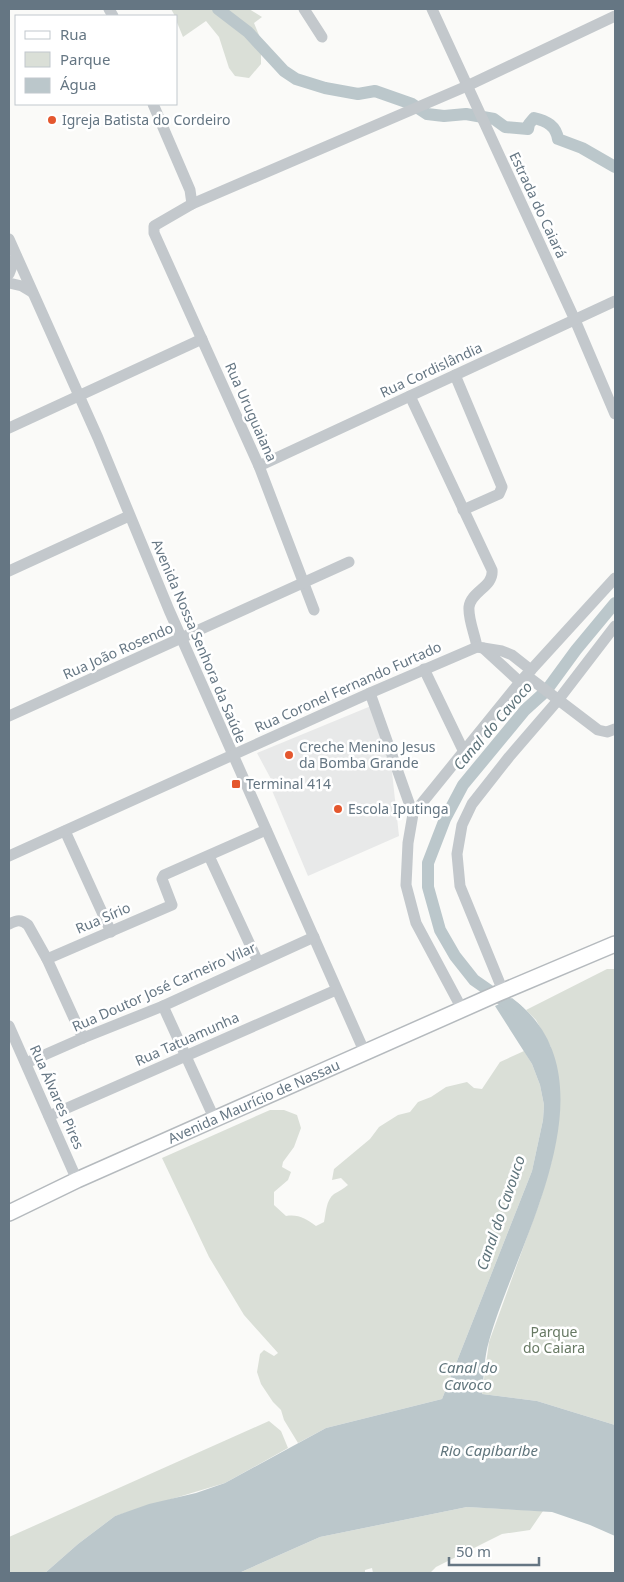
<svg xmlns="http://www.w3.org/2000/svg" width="624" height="1582" font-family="'Noto Sans',sans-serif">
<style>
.built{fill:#e8e9e9}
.green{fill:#dadfd7}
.water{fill:#bbc7cb}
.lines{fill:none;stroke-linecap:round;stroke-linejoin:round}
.canal{stroke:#bbc7cb;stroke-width:12}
.major-casing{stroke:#b5babe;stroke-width:18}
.minor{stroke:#c3c8cc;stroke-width:11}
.major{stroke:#fff;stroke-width:15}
.poi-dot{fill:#e4572e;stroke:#fff;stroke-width:2}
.labels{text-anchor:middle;stroke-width:5;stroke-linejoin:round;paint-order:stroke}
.poi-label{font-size:14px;fill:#657683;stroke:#fff;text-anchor:start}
.street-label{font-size:14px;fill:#657683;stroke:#fff}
.park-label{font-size:14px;fill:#687a64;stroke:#fff}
.water-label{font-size:15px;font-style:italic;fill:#60757c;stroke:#fff}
</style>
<rect width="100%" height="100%" fill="#fafaf8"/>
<!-- built -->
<path class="built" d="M 371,706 L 391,763 L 399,836 L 308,876 L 268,781 L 271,779 L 257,753 Z"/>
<!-- green -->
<g class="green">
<path d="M 171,9 L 249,9 L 262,17 L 254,23 L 261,40 L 261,64 L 249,78 L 235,76 L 229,68 L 219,37 L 206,21 L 183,37 L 176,20 L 176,16 L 175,16 Z"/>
<path d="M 607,969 L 615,969 L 615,1425 L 537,1401 L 482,1394 L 489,1342 L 540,1201 L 552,1160 L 551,1047 L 536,1020 L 526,1010 Z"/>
<path d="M 524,1051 L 532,1064 L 540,1085 L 544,1105 L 543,1120 L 532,1171 L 442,1399 L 326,1428 L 298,1443 L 284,1420 L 281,1410 L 273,1402 L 261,1384 L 257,1372 L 260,1354 L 264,1350 L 274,1356 L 278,1353 L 244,1315 L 209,1257 L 162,1158 L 270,1110 L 284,1110 L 297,1115 L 301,1128 L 294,1147 L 283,1162 L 282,1167 L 291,1172 L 288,1180 L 274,1192 L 274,1205 L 286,1216 C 299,1214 306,1219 316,1226 L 324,1222 C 326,1213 326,1200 334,1194 C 339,1191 343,1189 348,1185 L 341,1178 L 332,1180 L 334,1169 L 370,1139 L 379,1127 L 398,1115 L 410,1112 L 418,1102 L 431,1097 L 446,1087 L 467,1082 L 474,1088 L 482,1089 L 500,1062 Z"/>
<path d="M 269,1421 L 281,1431 L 288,1448 L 225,1483 L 115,1516 L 78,1544 L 45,1573 L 9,1573 L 9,1537 Z"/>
<path d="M 467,1507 L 543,1511 L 530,1530 L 502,1534 L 436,1567 L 430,1573 L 373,1573 L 372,1568 L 365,1570 L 365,1573 L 239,1573 L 320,1537 Z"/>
</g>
<!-- water -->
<path class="water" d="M 512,998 C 621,1079 516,1243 489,1341 C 484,1357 484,1377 482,1394 L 537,1401 L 615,1425 L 615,1536 L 590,1525 L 552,1512 L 467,1507 L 320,1537 L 239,1573 L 45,1573 L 78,1544 L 115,1516 L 149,1504 L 196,1493 L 225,1483 L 326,1428 L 442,1399 L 532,1171 L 543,1120 L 544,1105 L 540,1085 L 532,1064 L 495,1006 Z"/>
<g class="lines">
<!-- canal -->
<g class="canal">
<path d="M 218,9 L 248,32 L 284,71 L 296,79 L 325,88 L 358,94 L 375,91 L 412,104 L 427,114 L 444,116 L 466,114 L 494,119 L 505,127 L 528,129 L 529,124 L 534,118 C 547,121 556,126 558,139 L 582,148 L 615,167"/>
<path d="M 517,1010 L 474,980 L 455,956 L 440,930 L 428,887 L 428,863 L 445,819 L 463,785 L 525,710 L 546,691 L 576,650 L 615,603"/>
</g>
<defs>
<g id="major">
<path id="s1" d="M 9,1213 L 77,1180 L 499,993 L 615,944"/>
</g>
</defs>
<!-- major casing -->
<use href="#major" class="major-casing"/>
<!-- minor -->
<g class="minor">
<path d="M 109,9 L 113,16"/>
<path d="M 304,9 L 322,37"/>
<path d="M 432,9 L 575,320 L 615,414"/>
<path d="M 153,104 L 190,190 L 192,204"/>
<path d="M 9,239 L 98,438 L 169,610 L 365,1053"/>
<path d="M 9,274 L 16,256"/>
<path d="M 9,283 L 22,286 L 32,292"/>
<path d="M 455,375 L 502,487 L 499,494 L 463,510"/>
<path d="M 410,396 L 492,570 C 494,587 471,591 469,607 C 468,619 475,635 477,647"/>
<path d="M 9,428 L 202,339"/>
<path d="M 259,466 L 615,301"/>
<path d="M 9,571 L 129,516"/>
<path d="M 314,610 L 259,466 L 154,233 L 154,226 L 192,204 L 467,86 L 615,16"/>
<path d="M 483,648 L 520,682"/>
<path d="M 424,669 L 464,752"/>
<path d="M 527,676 L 598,730 L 607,732 L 615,729"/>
<path d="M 370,693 L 413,814"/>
<path d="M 9,716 L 349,562"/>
<path d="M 65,831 L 111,932"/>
<path d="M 9,856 L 370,693 L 477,647 L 502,651 L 512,655 L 531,670"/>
<path d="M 209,856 L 258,962"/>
<path d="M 9,924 C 17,920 21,919 28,925 L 47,959 L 83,1038"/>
<path d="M 47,959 L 172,905 L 162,879 L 164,875 L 266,830"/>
<path d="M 503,991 L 460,886 L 457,854 L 462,825 L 472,804 L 509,757 L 559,699 L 615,626"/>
<path d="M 163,1006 L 215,1120"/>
<path d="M 462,1009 L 416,923 L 406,885 L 408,843 L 413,814 L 520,682 L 615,578"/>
<path d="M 9,1026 L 77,1180"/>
<path d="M 26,1063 L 83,1038 L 163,1006 L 314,937"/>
<path d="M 49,1116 L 336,990"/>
</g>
<!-- major -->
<use href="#major" class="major"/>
</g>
<!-- markers -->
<g class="poi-dot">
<circle cx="52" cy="120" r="5"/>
<circle cx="289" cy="755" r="5"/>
<rect x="231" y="779" width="10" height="10" rx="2.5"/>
<circle cx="338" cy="809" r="5"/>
</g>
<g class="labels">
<!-- poi labels -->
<g class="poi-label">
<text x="62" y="125">Igreja Batista do Cordeiro</text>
<text x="299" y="752">Creche Menino Jesus<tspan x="299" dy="16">da Bomba Grande</tspan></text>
<text x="246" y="789">Terminal 414</text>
<text x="348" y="814">Escola Iputinga</text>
</g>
<!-- street labels -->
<g class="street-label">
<text transform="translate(538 205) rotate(65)" y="5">Estrada do Caiará</text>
<text transform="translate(431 370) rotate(-25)" y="5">Rua Cordislândia</text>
<text transform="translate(251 412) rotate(66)" y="5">Rua Uruguaiana</text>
<text transform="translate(199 641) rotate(67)" y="5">Avenida Nossa Senhora da Saúde</text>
<text transform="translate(118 651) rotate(-24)" y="5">Rua João Rosendo</text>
<text transform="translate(348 687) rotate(-24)" y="5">Rua Coronel Fernando Furtado</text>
<text transform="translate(103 918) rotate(-23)" y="5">Rua Sírio</text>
<text transform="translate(164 987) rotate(-24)" y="5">Rua Doutor José Carneiro Vilar</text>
<text transform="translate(187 1039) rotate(-24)" y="5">Rua Tatuamunha</text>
<text transform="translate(57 1097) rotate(66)" y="5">Rua Álvares Pires</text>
<text dy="5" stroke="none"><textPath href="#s1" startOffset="269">Avenida Maurício de Nassau</textPath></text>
</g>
<!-- park labels -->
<g class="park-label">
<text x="554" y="1337">Parque<tspan x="554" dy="16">do Caiara</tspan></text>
</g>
<!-- water labels -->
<g class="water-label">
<text transform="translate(493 726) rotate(-49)" y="5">Canal do Cavoco</text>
<text transform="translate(501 1213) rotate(-71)" y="5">Canal do Cavouco</text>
<text x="468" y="1373">Canal do<tspan x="468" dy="17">Cavoco</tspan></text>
<text x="489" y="1456">Rio Capibaribe</text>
</g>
</g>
<!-- border -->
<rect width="624" height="1582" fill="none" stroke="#657683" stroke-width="20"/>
<!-- legend -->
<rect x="15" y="15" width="162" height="90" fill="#ffffff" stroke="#c1c8cd"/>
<rect x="25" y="31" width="25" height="8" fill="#ffffff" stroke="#c1c8cd"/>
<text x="60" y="40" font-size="15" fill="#657683">Rua</text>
<rect x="25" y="52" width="25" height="15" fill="#dadfd7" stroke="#c1c8cd"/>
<text x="60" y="65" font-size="15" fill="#657683">Parque</text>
<rect x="25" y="78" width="25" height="15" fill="#bbc7cb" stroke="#c1c8cd"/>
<text x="60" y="90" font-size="15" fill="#657683">Água</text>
<!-- scale -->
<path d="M449 1557v8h90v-8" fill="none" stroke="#657683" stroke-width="2.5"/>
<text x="456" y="1557" font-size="15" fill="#657683" stroke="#ffffff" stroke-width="4" paint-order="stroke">50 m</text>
</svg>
